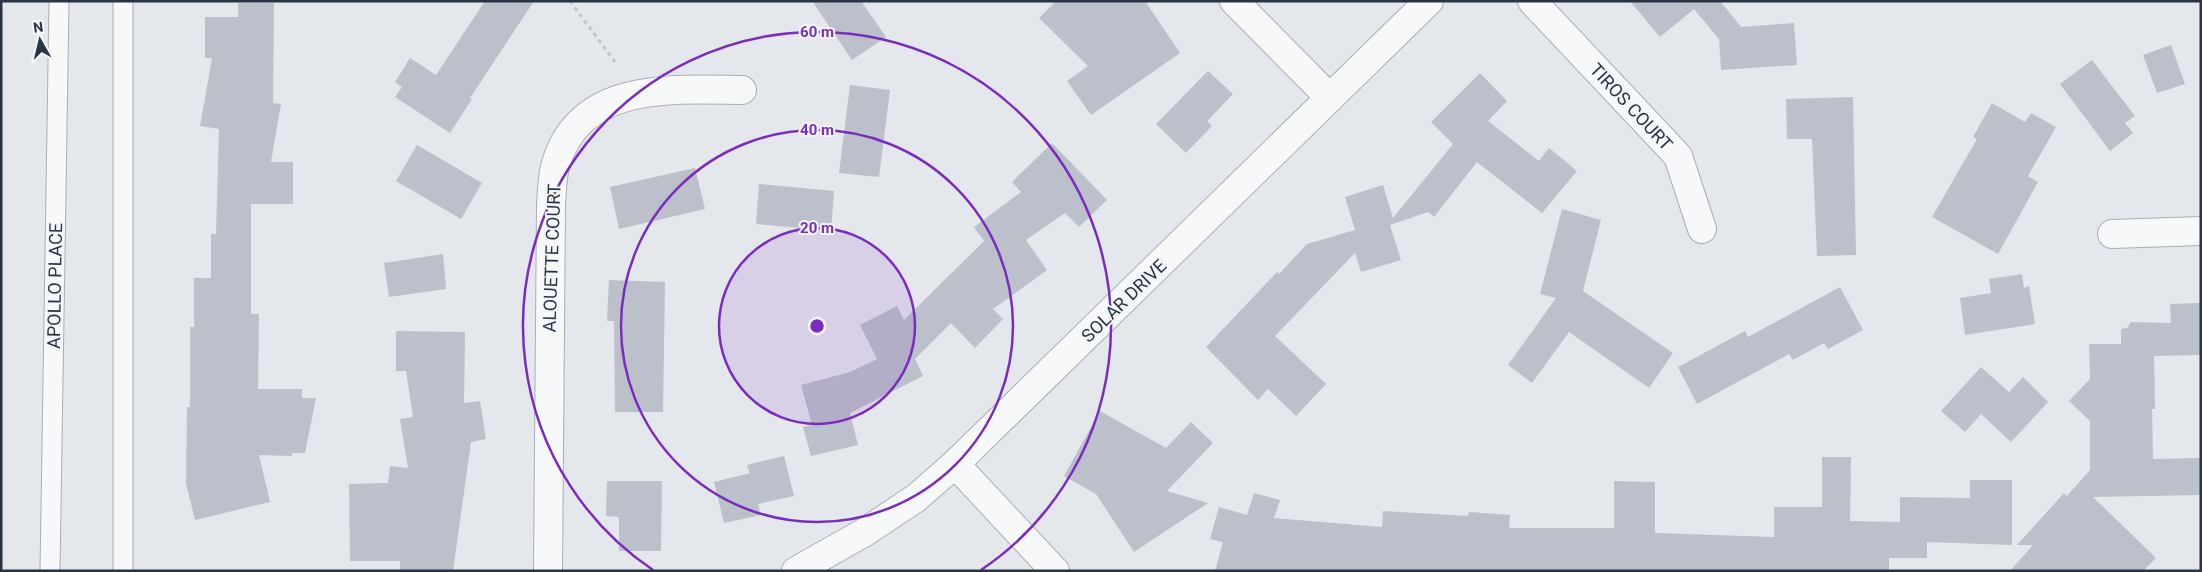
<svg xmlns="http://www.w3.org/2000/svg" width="2202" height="572" font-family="Roboto,sans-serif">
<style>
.building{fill:#bbc0ca}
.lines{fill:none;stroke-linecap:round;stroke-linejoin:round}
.service-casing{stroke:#a9aeb7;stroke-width:21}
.minor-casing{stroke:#a9aeb7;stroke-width:30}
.tertiary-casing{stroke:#a9aeb7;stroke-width:30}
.path{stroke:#c2c5cb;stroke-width:3;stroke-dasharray:4 4;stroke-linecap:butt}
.service{stroke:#f7f8fa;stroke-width:19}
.minor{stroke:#f7f8fa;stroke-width:28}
.tertiary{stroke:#f7f8fa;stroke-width:28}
.ring{fill:none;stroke:#7b2cbf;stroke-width:2.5}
.labels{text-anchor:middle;stroke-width:4;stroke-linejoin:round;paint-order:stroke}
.street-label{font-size:18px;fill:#2b3445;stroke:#f4f6f9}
.centre{fill:#7b2cbf;stroke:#f4f6f9;stroke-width:2.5}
.ring-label{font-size:15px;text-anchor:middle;font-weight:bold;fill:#7b2cbf;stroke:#f4f6f9;stroke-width:4;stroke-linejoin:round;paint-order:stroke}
</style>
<rect width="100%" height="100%" fill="#e4e7ec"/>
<!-- building -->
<g class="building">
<path d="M 485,1 L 534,1 L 470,98 L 472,99 L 450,133 L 395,97 L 402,87 L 395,82 L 410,58 L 436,75 Z"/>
<path d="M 812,1 L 861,1 L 886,37 L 852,60 Z"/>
<path d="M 1056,1 L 1145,1 L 1180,53 L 1091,115 L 1067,81 L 1088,66 L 1039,18 Z"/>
<path d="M 1630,1 L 1720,1 L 1741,27 L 1794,23 L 1797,65 L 1721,70 L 1719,39 L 1694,9 L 1660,37 Z"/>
<path d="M 238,3 L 274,3 L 273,103 L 281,104 L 271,162 L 293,162 L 293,204 L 251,204 L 251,314 L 259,314 L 258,389 L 302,389 L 302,398 L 316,398 L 305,453 L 292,453 L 292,456 L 259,455 L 270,502 L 195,520 L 186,483 L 187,407 L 190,407 L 190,327 L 194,327 L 194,278 L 211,278 L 211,234 L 216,234 L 219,129 L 200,126 L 212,58 L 205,58 L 205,17 L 238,17 Z"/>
<path d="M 2171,45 L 2185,84 L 2157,93 L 2143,55 Z"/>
<path d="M 2092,60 L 2135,116 L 2125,123 L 2133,133 L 2110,151 L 2060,84 Z"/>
<path d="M 1208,71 L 1233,94 L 1207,121 L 1212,126 L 1186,153 L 1156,124 Z"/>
<path d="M 1480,73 L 1507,101 L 1488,121 L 1539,161 L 1549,148 L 1577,171 L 1542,213 L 1477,162 L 1434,217 L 1428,212 L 1390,225 L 1401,260 L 1361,272 L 1355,253 L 1275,336 L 1326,384 L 1296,416 L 1268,389 L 1258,400 L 1206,347 L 1277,272 L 1279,274 L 1307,244 L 1355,230 L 1345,197 L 1383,185 L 1393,218 L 1453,144 L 1431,122 Z"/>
<path d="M 850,85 L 890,90 L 879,177 L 839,173 Z"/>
<path d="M 1853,97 L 1856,255 L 1817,256 L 1812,139 L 1787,139 L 1786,99 Z"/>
<path d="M 1992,103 L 2025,122 L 2031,113 L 2056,127 L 2028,176 L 2038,182 L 1998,254 L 1932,217 L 1977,139 L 1973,137 Z"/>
<path d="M 1052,143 L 1107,200 L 1079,227 L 1065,213 L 1026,240 L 1047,270 L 993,309 L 1003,319 L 975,348 L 951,323 L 915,359 L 923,376 L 850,413 L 858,445 L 811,456 L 803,427 L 812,425 L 801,385 L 850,372 L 877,359 L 860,325 L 897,306 L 904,320 L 984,241 L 974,227 L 1021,192 L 1012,182 Z"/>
<path d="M 417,145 L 482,183 L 461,219 L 396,181 Z"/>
<path d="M 695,168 L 705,209 L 619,229 L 610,187 Z"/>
<path d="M 759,184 L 834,191 L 831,231 L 756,224 Z"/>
<path d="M 1562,209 L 1601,220 L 1583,291 L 1673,353 L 1649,388 L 1569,332 L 1532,383 L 1508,365 L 1556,298 L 1540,294 Z"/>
<path d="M 443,254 L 446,289 L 389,297 L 384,263 Z"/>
<path d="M 2022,274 L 2024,288 L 2029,286 L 2035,324 L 1965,335 L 1960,298 L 1991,293 L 1989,279 Z"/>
<path d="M 609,280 L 665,282 L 663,412 L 615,412 L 614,321 L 607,321 Z"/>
<path d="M 1840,287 L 1863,330 L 1828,349 L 1824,343 L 1793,360 L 1789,354 L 1697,404 L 1678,367 L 1745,331 L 1748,337 Z"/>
<path d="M 2201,303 L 2201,355 L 2154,356 L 2155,409 L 2152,409 L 2153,459 L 2201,458 L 2201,495 L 2093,497 L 2156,558 L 2143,571 L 2010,571 L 2033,545 L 2017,545 L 2064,493 L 2067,496 L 2090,470 L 2090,421 L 2069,401 L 2090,379 L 2089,344 L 2121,344 L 2121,329 L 2127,328 L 2131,322 L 2171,323 L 2170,304 Z"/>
<path d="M 396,331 L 465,332 L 464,403 L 480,401 L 486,439 L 471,442 L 453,571 L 400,571 L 400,561 L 350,561 L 349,484 L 388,483 L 390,466 L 408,468 L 400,419 L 413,417 L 406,371 L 396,371 Z"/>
<path d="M 1981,367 L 2009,392 L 2023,377 L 2048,402 L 2011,442 L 1981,414 L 1965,432 L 1941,411 Z"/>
<path d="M 1100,411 L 1166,448 L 1191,422 L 1213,443 L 1167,491 L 1208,503 L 1134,552 L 1096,494 L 1064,476 Z"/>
<path d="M 784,456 L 794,496 L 758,504 L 761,515 L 724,523 L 714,482 L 750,473 L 747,465 Z"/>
<path d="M 1822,457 L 1851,457 L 1850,521 L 1900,522 L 1900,497 L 1970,498 L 1970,480 L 2012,480 L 2012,545 L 1927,542 L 1927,558 L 1889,558 L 1889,571 L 1215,571 L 1223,542 L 1210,539 L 1219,507 L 1247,515 L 1254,493 L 1280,500 L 1274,518 L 1382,527 L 1383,511 L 1468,516 L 1469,512 L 1510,515 L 1509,528 L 1614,528 L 1614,481 L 1655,482 L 1655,533 L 1774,537 L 1774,507 L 1822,507 Z"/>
<path d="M 607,481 L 662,481 L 661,551 L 619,551 L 619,517 L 606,516 Z"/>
</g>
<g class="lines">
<defs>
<g id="service">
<path d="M 50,571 L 59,1"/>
<path d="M 123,571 L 123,1"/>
</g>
<g id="minor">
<path d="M 1234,1 L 1330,98"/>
<path d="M 1532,1 L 1678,156 L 1702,229"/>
<path d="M 2112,234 L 2201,231"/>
<path d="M 955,464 L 1055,571"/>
<path d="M 548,571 L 551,204 C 552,192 552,178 555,167 C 578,81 672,89 742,90"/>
</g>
<path id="tertiary" d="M 796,571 L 865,532 L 916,498 L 955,464 L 1429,1"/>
</defs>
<!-- service casing -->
<use href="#service" class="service-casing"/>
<!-- minor casing -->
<use href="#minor" class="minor-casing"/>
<!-- tertiary casing -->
<use href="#tertiary" class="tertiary-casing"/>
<!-- path -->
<path class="path" d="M 570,1 L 615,62"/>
<!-- service -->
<use href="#service" class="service"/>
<!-- minor -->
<use href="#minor" class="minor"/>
<!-- tertiary -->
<use href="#tertiary" class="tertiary"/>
</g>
<!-- distance rings -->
<circle cx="817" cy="326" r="98" fill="#7b2cbf" fill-opacity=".12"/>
<g class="ring">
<circle cx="817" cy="326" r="98"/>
<circle cx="817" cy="326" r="196"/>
<path d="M653 570A294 294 0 1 1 981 570"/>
</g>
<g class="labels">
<!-- street labels -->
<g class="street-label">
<text transform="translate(1631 107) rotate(47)" y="6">TIROS COURT</text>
<text transform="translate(552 258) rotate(-88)" y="6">ALOUETTE COURT</text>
<text transform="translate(55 286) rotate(-89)" y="6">APOLLO PLACE</text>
<text transform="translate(1124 301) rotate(-44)" y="6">SOLAR DRIVE</text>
</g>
</g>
<circle cx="817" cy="326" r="8" class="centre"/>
<g class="ring-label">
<text x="817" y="37">60 m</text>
<text x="817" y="135">40 m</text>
<text x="817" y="233">20 m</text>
</g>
<!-- border -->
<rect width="2202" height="572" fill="none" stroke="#2b3445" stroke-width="5"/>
<!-- north arrow -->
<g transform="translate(40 40) rotate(352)" stroke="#f4f6f9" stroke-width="4" paint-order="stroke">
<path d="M0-4L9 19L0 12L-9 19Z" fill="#2b3445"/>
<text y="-8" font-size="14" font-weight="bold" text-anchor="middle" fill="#2b3445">N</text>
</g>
</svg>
